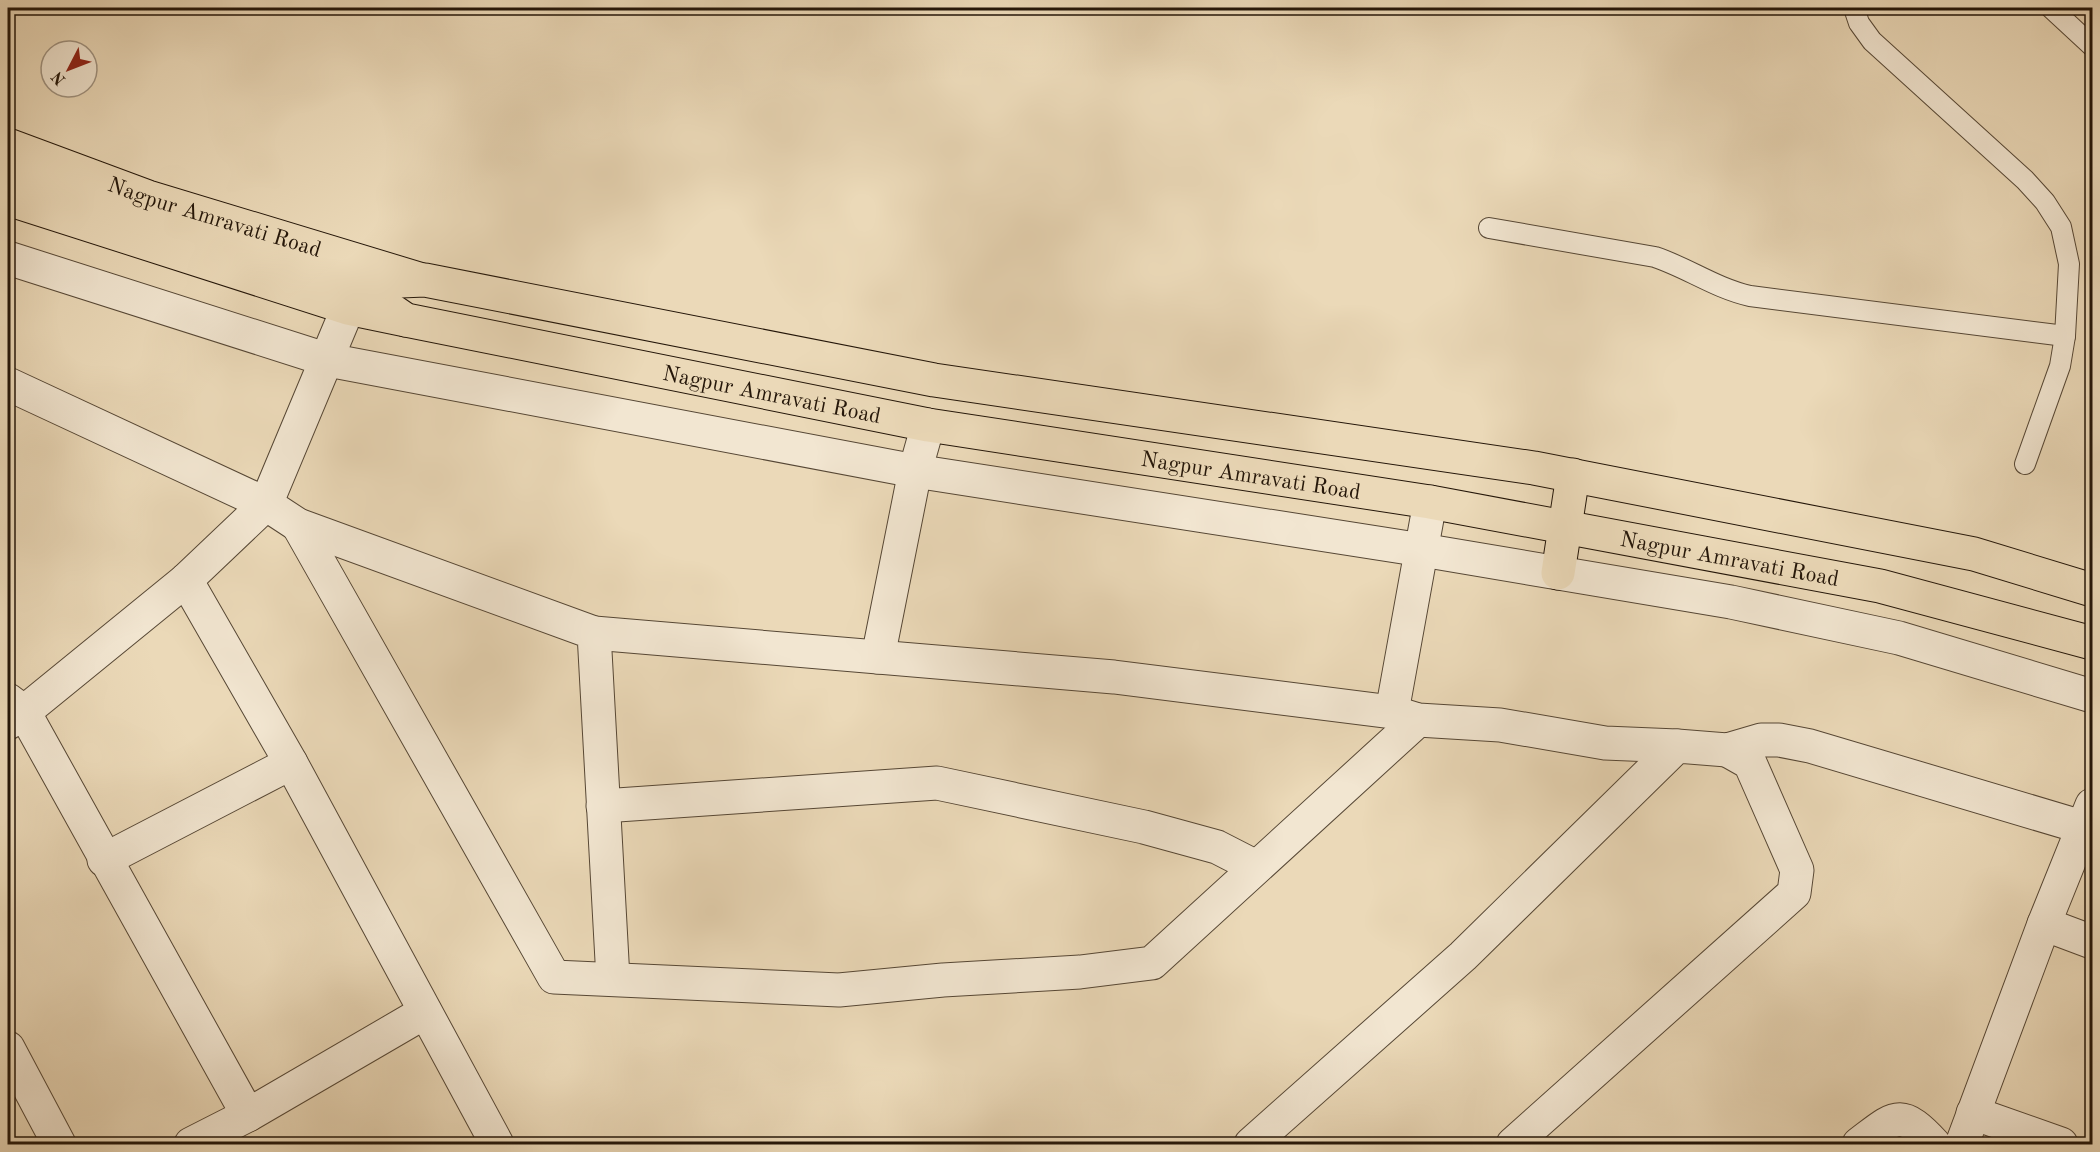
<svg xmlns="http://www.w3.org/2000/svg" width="2100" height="1152" font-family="'Old Standard TT',serif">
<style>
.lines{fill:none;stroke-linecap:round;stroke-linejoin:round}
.service-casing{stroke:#564735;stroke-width:22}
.minor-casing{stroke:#564735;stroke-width:35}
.tertiary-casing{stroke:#564735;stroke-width:35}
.primary-casing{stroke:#241609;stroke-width:35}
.trunk-casing{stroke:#241609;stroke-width:35}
.service{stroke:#f2e6d1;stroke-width:20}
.minor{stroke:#f2e6d1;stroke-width:33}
.tertiary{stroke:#f2e6d1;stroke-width:33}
.primary{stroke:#ebd9b8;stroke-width:33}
.trunk{stroke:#ebd9b8;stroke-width:33}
.labels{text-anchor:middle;stroke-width:6;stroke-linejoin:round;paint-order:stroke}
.street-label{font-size:22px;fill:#241609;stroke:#f2e6d1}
</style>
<rect width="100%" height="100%" fill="#ebd9b8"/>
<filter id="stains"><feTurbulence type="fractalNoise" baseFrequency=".00333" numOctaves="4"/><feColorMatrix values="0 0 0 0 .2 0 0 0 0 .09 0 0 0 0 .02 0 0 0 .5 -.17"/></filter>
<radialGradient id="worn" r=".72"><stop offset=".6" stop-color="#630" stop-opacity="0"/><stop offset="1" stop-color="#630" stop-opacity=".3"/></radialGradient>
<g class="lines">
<defs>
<g id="service">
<path d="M 1854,8 L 1859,23 L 1872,41 L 2025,180 L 2045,202 L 2061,227 L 2069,264 L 2065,336 L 2060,366 L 2025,464"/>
<path d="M 2051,8 L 2092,46"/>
<path d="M 1489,228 L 1655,257 C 1688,268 1715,288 1750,296 L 2065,336"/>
</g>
<g id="minor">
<path d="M 8,384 L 266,504 L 298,525 L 594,633 L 613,979"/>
<path d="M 298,525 L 554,977 L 839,990 L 943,980 L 1080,972 L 1152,963 L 1418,720"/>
<path d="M 186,580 L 291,763 L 497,1144"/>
<path d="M 594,633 L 1114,677 L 1392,712 L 1418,720 L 1500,725 L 1605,743 L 1677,746"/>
<path d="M 878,657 L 915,471 L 928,425"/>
<path d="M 8,700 L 24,712 L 186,580 L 266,504 L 348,308"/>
<path d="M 1392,712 L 1430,502"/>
<path d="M 8,723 L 24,712 L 248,1115 L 425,1012"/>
<path d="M 603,806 L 937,783 L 1144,827 L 1217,847 L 1256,867"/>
<path d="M 104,860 L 291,763"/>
<path d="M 2044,924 L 2092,942"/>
<path d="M 8,1048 L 59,1144"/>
<path d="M 1973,1113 L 2061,1144"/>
<path d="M 191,1144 L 248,1115"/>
<path d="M 1251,1144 L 1463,956 L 1677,746 L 1727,750 L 1761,740 L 1779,740 L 1810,746 L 2092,830"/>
<path d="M 1513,1144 L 1794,893 L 1797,870 L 1750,763 L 1727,750"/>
<path d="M 1859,1144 C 1895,1117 1900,1107 1934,1144"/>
<path d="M 1962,1144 L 2044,924 L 2092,805"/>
</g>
<path id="tertiary" d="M 8,258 L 328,360 L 915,471 L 1422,550 L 1731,602 L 1899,638 L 2092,696"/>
<g id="primary">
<path id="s1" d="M 8,145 L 148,197 L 419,279"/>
<path d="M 8,199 L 348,308 L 406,320"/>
</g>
<g id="trunk">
<path id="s2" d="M 8,170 L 173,230 L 352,283 L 406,320 L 928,425 L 1430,502 L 1880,586 L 2092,643"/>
<path d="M 352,283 L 425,280 L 934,380 L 1534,468 L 1974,554 L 2092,590"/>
<path d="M 1558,573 L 1573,475"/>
</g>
</defs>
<!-- service casing -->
<use href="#service" class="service-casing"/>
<!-- minor casing -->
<use href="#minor" class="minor-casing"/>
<!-- tertiary casing -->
<use href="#tertiary" class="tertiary-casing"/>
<!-- primary casing -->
<use href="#primary" class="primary-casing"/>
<!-- trunk casing -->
<use href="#trunk" class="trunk-casing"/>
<!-- service -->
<use href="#service" class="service"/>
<!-- minor -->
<use href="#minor" class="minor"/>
<!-- tertiary -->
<use href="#tertiary" class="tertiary"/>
<!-- primary -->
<use href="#primary" class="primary"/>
<!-- trunk -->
<use href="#trunk" class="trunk"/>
</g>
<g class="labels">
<!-- street labels -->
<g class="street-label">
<text dy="8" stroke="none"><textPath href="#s1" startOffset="219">Nagpur Amravati Road</textPath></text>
<text dy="8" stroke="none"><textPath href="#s2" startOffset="801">Nagpur Amravati Road</textPath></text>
<text dy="8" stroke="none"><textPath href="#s2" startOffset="1287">Nagpur Amravati Road</textPath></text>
<text dy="8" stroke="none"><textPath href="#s2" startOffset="1773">Nagpur Amravati Road</textPath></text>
</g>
</g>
<!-- margin -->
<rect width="2100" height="1152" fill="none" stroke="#ebd9b8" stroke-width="30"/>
<rect x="9" y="9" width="2082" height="1134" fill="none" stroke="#241609" stroke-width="3"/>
<rect x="15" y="15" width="2070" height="1122" fill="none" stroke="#241609" stroke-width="1.5"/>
<!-- north arrow -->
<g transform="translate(69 69) rotate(228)"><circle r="28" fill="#f2e6d1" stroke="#a09381" stroke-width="1.5"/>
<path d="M0-4.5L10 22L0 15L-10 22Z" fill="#8f2418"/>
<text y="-9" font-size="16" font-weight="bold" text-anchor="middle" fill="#241609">N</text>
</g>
<rect width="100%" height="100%" filter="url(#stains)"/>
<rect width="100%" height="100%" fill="url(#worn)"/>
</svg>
